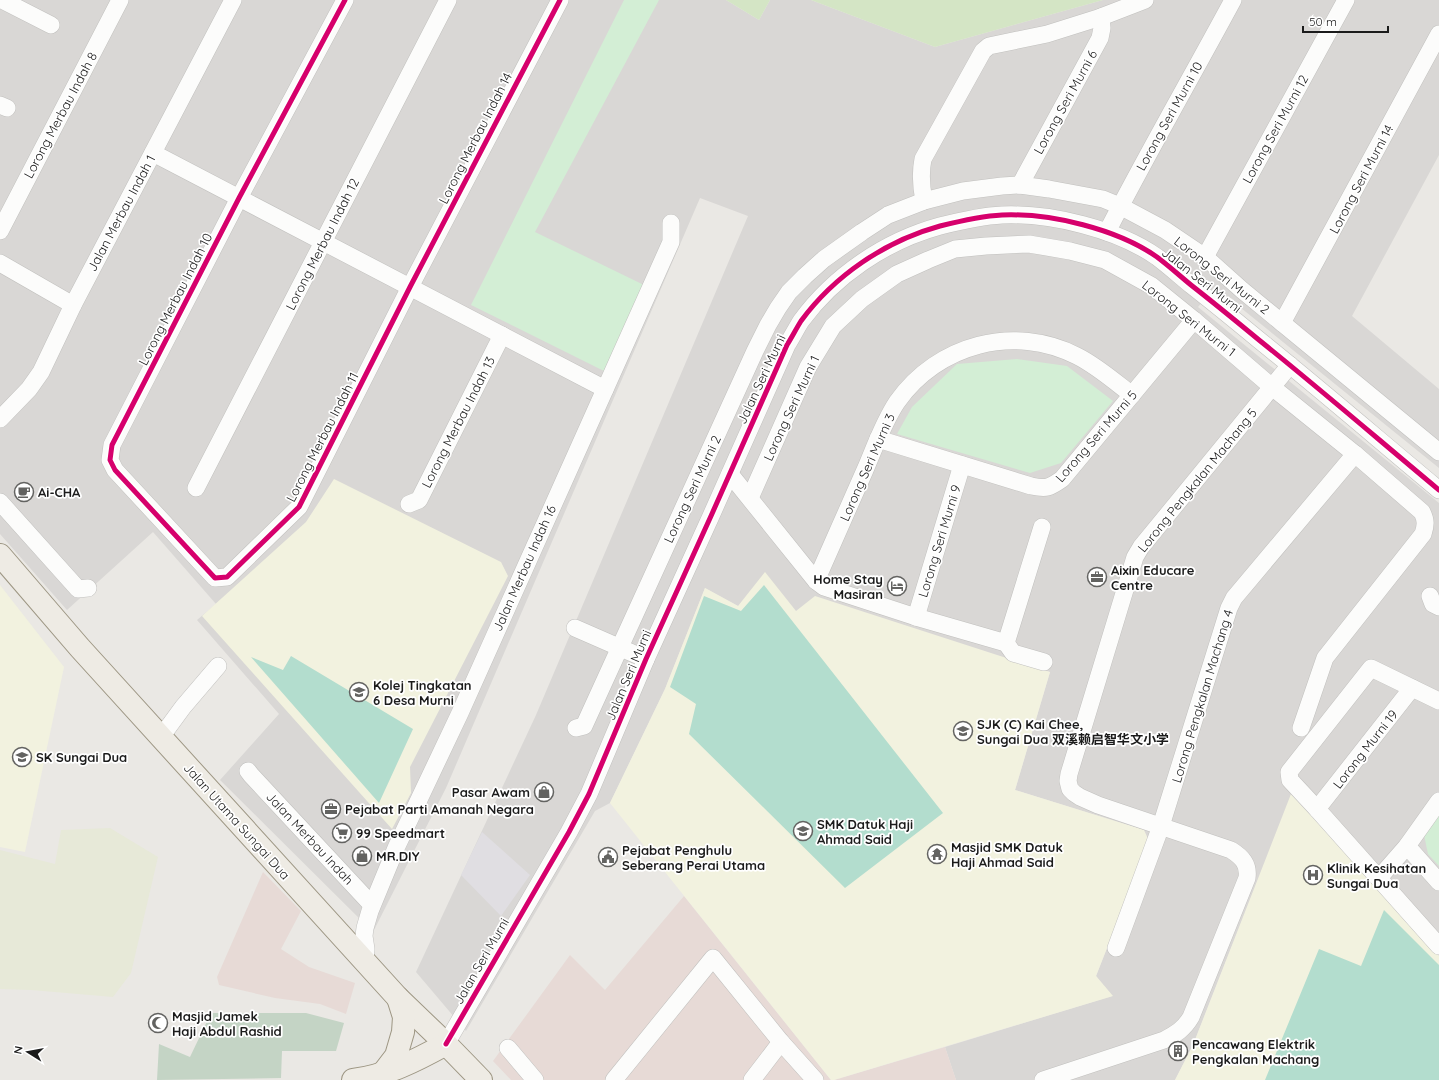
<svg xmlns="http://www.w3.org/2000/svg" width="1439" height="1080" font-family="Quicksand,'Noto Sans SC',sans-serif">
<style>
.residential{fill:#d9d7d5}
.commercial{fill:#e7dad6}
.education{fill:#f2f2df}
.farmland{fill:#e7e9d8}
.grass{fill:#d4e5c5}
.cemetery{fill:#c4d4c5}
.park{fill:#d3eed5}
.pitch{fill:#b3ddce}
.plaza{fill:#e0dee2}
.lines{fill:none;stroke-linecap:round;stroke-linejoin:round}
.minor-casing{stroke:#c1c0be;stroke-width:18}
.major-casing{stroke:#9d9683;stroke-width:24}
.minor{stroke:#fcfcfb;stroke-width:17}
.major{stroke:#eeebe4;stroke-width:22}
.cycleway-casing{stroke:#fff;stroke-width:8}
.cycleway{stroke:#d6006c;stroke-width:5}
.labels{text-anchor:middle;stroke-width:3.5;stroke-linejoin:round;paint-order:stroke}
.street-label{font-size:13px;fill:#1b1b1b;stroke:#fff}
.poi-label{font-size:13px;font-weight:bold;fill:#1b1b1b;stroke:#fff;text-anchor:start}
</style>
<rect width="100%" height="100%" fill="#eae8e4"/>
<!-- residential -->
<path class="residential" d="M 0,0 L 726,0 L 759,20 L 770,0 L 811,0 L 935,47 L 1103,0 L 1439,0 L 1439,155 L 1352,316 L 1439,389 L 1439,468 L 1215,287 L 1198,307 L 1439,503 L 1439,956 L 1292,794 L 1193,1045 L 1175,1080 L 956,1080 L 945,1047 L 1112,996 L 1096,976 L 1149,841 L 1143,830 L 1015,790 L 1050,672 L 796,611 L 738,606 L 705,588 L 665,689 L 610,803 L 595,811 L 466,1031 L 416,972 L 536,715 L 748,216 L 700,198 L 446,788 L 373,932 L 220,780 L 279,714 L 197,620 L 216,604 L 153,532 L 67,610 L 0,534 Z"/>
<!-- commercial -->
<g class="commercial">
<path d="M 263,872 L 301,911 L 281,949 L 309,967 L 355,983 L 346,1014 L 320,1004 L 275,998 L 219,985 L 217,977 Z"/>
<path d="M 684,896 L 831,1080 L 511,1080 L 493,1061 L 570,955 L 605,990 Z"/>
<path d="M 945,1047 L 956,1080 L 834,1080 Z"/>
</g>
<!-- education -->
<g class="education">
<path d="M 334,479 L 501,562 L 508,576 L 410,767 L 411,793 L 392,829 L 202,616 L 306,522 Z"/>
<path d="M 765,572 L 796,611 L 815,596 L 1050,672 L 1015,790 L 1144,830 L 1149,841 L 1096,976 L 1113,996 L 834,1080 L 831,1080 L 610,803 L 665,689 L 705,588 L 738,606 Z"/>
<path d="M 0,585 L 64,667 L 25,852 L 0,847 Z"/>
<path d="M 1291,794 L 1439,956 L 1439,1080 L 1175,1080 L 1193,1045 Z"/>
</g>
<!-- farmland -->
<path class="farmland" d="M 110,828 L 158,857 L 131,973 L 113,997 L 31,990 L 0,989 L 0,850 L 55,864 L 61,830 Z"/>
<!-- grass -->
<g class="grass">
<path d="M 726,0 L 770,0 L 759,20 Z"/>
<path d="M 811,0 L 1103,0 L 935,47 Z"/>
</g>
<!-- cemetery -->
<path class="cemetery" d="M 211,1013 L 306,1013 L 344,1023 L 336,1051 L 282,1051 L 281,1078 L 157,1080 L 159,1044 L 190,1057 Z"/>
<!-- park -->
<g class="park">
<path d="M 624,0 L 659,0 L 535,232 L 646,286 L 604,371 L 471,305 Z"/>
<path d="M 1017,359 L 1067,366 L 1113,401 L 1061,463 L 1030,473 L 897,434 L 912,407 L 957,364 Z"/>
<path d="M 1439,816 L 1439,866 L 1428,854 L 1424,835 Z"/>
</g>
<!-- pitch -->
<g class="pitch">
<path d="M 764,585 L 943,813 L 845,888 L 689,734 L 696,704 L 670,687 L 704,596 L 741,611 Z"/>
<path d="M 291,656 L 413,729 L 379,803 L 251,657 L 283,670 Z"/>
<path d="M 1384,910 L 1439,965 L 1439,1080 L 1265,1080 L 1319,949 L 1361,966 Z"/>
</g>
<!-- plaza -->
<path class="plaza" d="M 482,832 L 530,875 L 501,916 L 461,875 Z"/>
<g class="lines">
<defs>
<g id="minor">
<path d="M 2,0 L 51,25"/>
<path d="M 345,0 L 239,198 L 112,445 L 110,460 L 115,470 L 215,578 L 227,577 L 299,507 L 410,287 L 560,0"/>
<path d="M 0,105 L 7,108"/>
<path d="M 153,153 L 605,389"/>
<path d="M 1020,185 L 1100,38 L 1102,28 L 1101,17"/>
<path d="M 924,201 C 921,186 920,174 923,159 L 983,51 L 989,46 L 1047,34 L 1101,17 L 1145,0"/>
<path d="M 0,231 L 120,0"/>
<path d="M 1107,232 C 1147,154 1191,78 1233,0"/>
<path d="M 1205,257 L 1346,0"/>
<path d="M 0,263 L 73,305"/>
<path d="M 1282,323 L 1439,34"/>
<path d="M 0,419 L 29,389 L 41,372 L 73,305 L 233,0"/>
<path d="M 878,439 L 1031,486 C 1047,489 1049,488 1062,479 L 1194,320"/>
<path d="M 730,474 L 816,581 L 824,587 L 916,617 L 1006,643 L 1013,653 L 1044,662"/>
<path d="M 196,488 L 448,0"/>
<path d="M 750,498 L 808,367 L 833,326 L 862,299 L 897,274 L 928,260 L 955,249 L 986,246 L 1029,244 L 1070,251 L 1105,260 L 1152,286 L 1194,320 L 1272,387 L 1355,454 L 1422,512 C 1426,520 1426,525 1423,534 L 1325,658 L 1301,728"/>
<path d="M 0,502 L 78,589 L 88,588"/>
<path d="M 409,504 L 419,500 L 502,335"/>
<path d="M 816,581 C 832,544 849,507 865,470 C 875,447 883,423 897,402 C 938,344 1014,324 1077,356 C 1097,366 1114,381 1132,395"/>
<path d="M 1430,596 L 1433,604 L 1439,607"/>
<path d="M 916,617 L 962,465"/>
<path d="M 575,628 L 646,659"/>
<path d="M 1006,643 L 1042,527"/>
<path d="M 1439,701 L 1371,668 L 1289,772 L 1290,780 L 1317,809 L 1439,946"/>
<path d="M 576,728 L 584,726 L 755,351 L 768,325 L 778,308 L 789,292 L 805,276 L 824,259 L 862,232 L 888,215 L 924,201 L 963,191 L 1002,186 L 1020,185 L 1049,189 L 1103,199 L 1120,206 L 1165,230 L 1205,257 L 1242,290 L 1439,452"/>
<path d="M 161,737 L 183,707 L 218,666"/>
<path d="M 248,771 L 251,775 L 372,905"/>
<path d="M 1317,809 L 1412,688"/>
<path d="M 1407,846 L 1439,882"/>
<path d="M 1379,878 L 1407,846 L 1439,801"/>
<path d="M 1116,948 L 1161,826 L 1229,608 L 1234,598 L 1355,454"/>
<path d="M 365,962 L 366,949 L 364,936 L 365,928 L 370,911 L 396,848 L 460,713 L 671,242 L 671,223"/>
<path d="M 446,1044 L 569,832 L 589,794 L 646,659 L 711,516 L 787,345 C 792,337 796,329 801,321 C 834,276 885,241 940,226 C 960,221 981,216 1002,215 C 1051,213 1117,229 1157,257 C 1169,266 1180,276 1191,285 C 1214,303 1236,321 1259,340 C 1320,389 1379,440 1439,490"/>
<path d="M 508,1048 L 535,1080"/>
<path d="M 614,1080 L 713,958 L 781,1042 L 815,1080"/>
<path d="M 752,1080 L 781,1042"/>
<path d="M 1043,1080 L 1164,1040 C 1176,1034 1184,1029 1191,1017 L 1247,878 C 1249,864 1242,857 1231,850 L 1098,805 L 1080,797 L 1074,793 L 1070,789 L 1068,781 L 1069,774 L 1135,557 L 1141,547 L 1290,365"/>
</g>
<g id="major">
<path d="M 0,555 L 80,648 L 398,998 L 446,1044 L 481,1080"/>
<path d="M 383,1073 L 396,1056 L 403,1032 L 404,1017 L 398,998"/>
<path d="M 353,1080 C 386,1076 417,1060 446,1044"/>
</g>
</defs>
<!-- minor casing -->
<use href="#minor" class="minor-casing"/>
<!-- major casing -->
<use href="#major" class="major-casing"/>
<!-- minor -->
<use href="#minor" class="minor"/>
<!-- major -->
<use href="#major" class="major"/>
<defs>
<g id="cycleway">
<path d="M 345,0 L 239,198 L 112,445 L 110,460 L 115,470 L 215,578 L 227,577 L 299,507 L 410,287 L 560,0"/>
<path d="M 446,1044 L 569,832 L 589,794 L 646,659 L 711,516 L 787,345 C 792,337 796,329 801,321 C 834,276 885,241 940,226 C 960,221 981,216 1002,215 C 1051,213 1117,229 1157,257 C 1169,266 1180,276 1191,285 C 1214,303 1236,321 1259,340 C 1320,389 1379,440 1439,490"/>
</g>
</defs>
<!-- cycleway casing -->
<use href="#cycleway" class="cycleway-casing"/>
<!-- cycleway -->
<use href="#cycleway" class="cycleway"/>
</g>
<!-- icons -->
<defs>
<symbol id="cafe-ring" viewBox="-11 -11 22 22"><circle r="9.5" fill="#fff" stroke="#636361" stroke-width="1.5"/><path d="M-5.5-4.5H6V0H3Q3 3.5 0 3.5H-2.5Q-5.5 3.5-5.5 0ZM3-3.2v2h1.7v-2ZM-6 4.5H4V6H-6Z" fill="#636361"/></symbol>
<symbol id="office-ring" viewBox="-11 -11 22 22"><circle r="9.5" fill="#fff" stroke="#636361" stroke-width="1.5"/><path d="M-6-3h4V-5.5h4V-3h4V5H-6ZM-1-4.5V-3h2v-1.5ZM-6 0V1H6V0Z" fill="#636361"/></symbol>
<symbol id="hotel-ring" viewBox="-11 -11 22 22"><circle r="9.5" fill="#fff" stroke="#636361" stroke-width="1.5"/><path d="M-6-4.5h1.5V1H6V5H4.5V3h-9V5H-6ZM-4 0a1.8 1.8 0 1 1 3.6 0ZM.5 0V-2.5h3Q6-2.5 6 0Z" fill="#636361"/></symbol>
<symbol id="university-ring" viewBox="-11 -11 22 22"><circle r="9.5" fill="#fff" stroke="#636361" stroke-width="1.5"/><path d="M0-5L7-2L0 1L-7-2ZM-4 1L0 2.5L4 1V4Q0 6-4 4Z" fill="#636361"/></symbol>
<symbol id="school-ring" viewBox="-11 -11 22 22"><circle r="9.5" fill="#fff" stroke="#636361" stroke-width="1.5"/><path d="M0-5L7-2L0 1L-7-2ZM-4 1L0 2.5L4 1V4Q0 6-4 4Z" fill="#636361"/></symbol>
<symbol id="shop-ring" viewBox="-11 -11 22 22"><circle r="9.5" fill="#fff" stroke="#636361" stroke-width="1.5"/><path d="M-5-2.5h2.3a2.7 3.5 0 0 1 5.4 0H5L5.5 6h-11ZM-1.5-2.5h3a1.5 2.3 0 0 0-3 0Z" fill="#636361"/></symbol>
<symbol id="supermarket-ring" viewBox="-11 -11 22 22"><circle r="9.5" fill="#fff" stroke="#636361" stroke-width="1.5"/><path d="M-6-5.5h2.5l.6 2H6L4.5 2H-2.5L-4.4-4H-6ZM-1.5 3.2a1.3 1.3 0 1 0 .1 0ZM3 3.2a1.3 1.3 0 1 0 .1 0Z" fill="#636361"/></symbol>
<symbol id="temple-ring" viewBox="-11 -11 22 22"><circle r="9.5" fill="#fff" stroke="#636361" stroke-width="1.5"/><path d="M0-6L5-2H3V0L6.5 2.5H4V6H1.5V3h-3V6H-4V2.5H-6.5L-3 0V-2H-5Z" fill="#636361"/></symbol>
<symbol id="civic-ring" viewBox="-11 -11 22 22"><circle r="9.5" fill="#fff" stroke="#636361" stroke-width="1.5"/><path d="M-.6-6.5H3V-4.5H.6V-3L4-1V1h2V6H-6V1h2V-1L-.6-3ZM-1.2 2.5V6h2.4V2.5Z" fill="#636361"/></symbol>
<symbol id="hospital-ring" viewBox="-11 -11 22 22"><circle r="9.5" fill="#fff" stroke="#636361" stroke-width="1.5"/><path d="M-5-5h3v3.5h4V-5h3V5h-3V1.5h-4V5h-3Z" fill="#636361"/></symbol>
<symbol id="mosque-ring" viewBox="-11 -11 22 22"><circle r="9.5" fill="#fff" stroke="#636361" stroke-width="1.5"/><path d="M3.5-4.9A6 6 0 1 0 3.5 4.9A5 5 0 1 1 3.5-4.9Z" fill="#636361"/></symbol>
<symbol id="building-ring" viewBox="-11 -11 22 22"><circle r="9.5" fill="#fff" stroke="#636361" stroke-width="1.5"/><path d="M-4-6H4V6H1V3H-1V6H-4ZM-2.5-4.3h1.7v1.8h-1.7ZM.8-4.3h1.7v1.8H.8ZM-2.5-1h1.7V.8h-1.7ZM.8-1h1.7V.8H.8Z" fill="#636361"/></symbol>
</defs>
<g fill-rule="evenodd">
<use href="#cafe-ring" x="13" y="481" width="22" height="22"/>
<use href="#office-ring" x="1086" y="566" width="22" height="22"/>
<use href="#hotel-ring" x="886" y="575" width="22" height="22"/>
<use href="#university-ring" x="348" y="681" width="22" height="22"/>
<use href="#school-ring" x="952" y="720" width="22" height="22"/>
<use href="#school-ring" x="11" y="746" width="22" height="22"/>
<use href="#shop-ring" x="533" y="781" width="22" height="22"/>
<use href="#office-ring" x="320" y="798" width="22" height="22"/>
<use href="#school-ring" x="792" y="820" width="22" height="22"/>
<use href="#supermarket-ring" x="331" y="822" width="22" height="22"/>
<use href="#temple-ring" x="926" y="843" width="22" height="22"/>
<use href="#shop-ring" x="351" y="845" width="22" height="22"/>
<use href="#civic-ring" x="597" y="846" width="22" height="22"/>
<use href="#hospital-ring" x="1302" y="864" width="22" height="22"/>
<use href="#mosque-ring" x="147" y="1012" width="22" height="22"/>
<use href="#building-ring" x="1167" y="1040" width="22" height="22"/>
</g>
<g class="labels">
<!-- street labels -->
<g class="street-label">
<text transform="translate(1065 102) rotate(-61)" y="5">Lorong Seri Murni 6</text>
<text transform="translate(60 115) rotate(-62)" y="5">Lorong Merbau Indah 8</text>
<text transform="translate(1169 116) rotate(-61)" y="5">Lorong Seri Murni 10</text>
<text transform="translate(1275 129) rotate(-61)" y="5">Lorong Seri Murni 12</text>
<text transform="translate(475 138) rotate(-63)" y="5">Lorong Merbau Indah 14</text>
<text transform="translate(1361 179) rotate(-62)" y="5">Lorong Seri Murni 14</text>
<text transform="translate(121 213) rotate(-62)" y="5">Jalan Merbau Indah 1</text>
<text transform="translate(322 244) rotate(-63)" y="5">Lorong Merbau Indah 12</text>
<text transform="translate(1222 275) rotate(38)" y="5">Lorong Seri Murni 2</text>
<text transform="translate(1202 280) rotate(38)" y="5">Jalan Seri Murni</text>
<text transform="translate(175 299) rotate(-63)" y="5">Lorong Merbau Indah 10</text>
<text transform="translate(1189 318) rotate(38)" y="5">Lorong Seri Murni 1</text>
<text transform="translate(761 379) rotate(-65)" y="5">Jalan Seri Murni</text>
<text transform="translate(791 408) rotate(-65)" y="5">Lorong Seri Murni 1</text>
<text transform="translate(458 422) rotate(-63)" y="5">Lorong Merbau Indah 13</text>
<text transform="translate(1096 436) rotate(-49)" y="5">Lorong Seri Murni 5</text>
<text transform="translate(322 437) rotate(-63)" y="5">Lorong Merbau Indah 11</text>
<text transform="translate(867 467) rotate(-66)" y="5">Lorong Seri Murni 3</text>
<text transform="translate(1197 480) rotate(-51)" y="5">Lorong Pengkalan Machang 5</text>
<text transform="translate(692 489) rotate(-65)" y="5">Lorong Seri Murni 2</text>
<text transform="translate(939 541) rotate(-73)" y="5">Lorong Seri Murni 9</text>
<text transform="translate(524 568) rotate(-66)" y="5">Jalan Merbau Indah 16</text>
<text transform="translate(628 675) rotate(-67)" y="5">Jalan Seri Murni</text>
<text transform="translate(1202 696) rotate(-73)" y="5">Lorong Pengkalan Machang 4</text>
<text transform="translate(1365 749) rotate(-52)" y="5">Lorong Murni 19</text>
<text transform="translate(237 821) rotate(48)" y="5">Jalan Utama Sungai Dua</text>
<text transform="translate(310 838) rotate(47)" y="5">Jalan Merbau Indah</text>
<text transform="translate(481 961) rotate(-60)" y="5">Jalan Seri Murni</text>
</g>
<!-- poi labels -->
<g class="poi-label">
<text x="38" y="497">Ai-CHA</text>
<text x="1111" y="575">Aixin Educare<tspan x="1111" dy="15">Centre</tspan></text>
<text x="883" y="584" text-anchor="end">Home Stay<tspan x="883" dy="15">Masiran</tspan></text>
<text x="373" y="690">Kolej Tingkatan<tspan x="373" dy="15">6 Desa Murni</tspan></text>
<text x="977" y="729">SJK (C) Kai Chee,<tspan x="977" dy="15">Sungai Dua 双溪赖启智华文小学</tspan></text>
<text x="36" y="762">SK Sungai Dua</text>
<text x="530" y="797" text-anchor="end">Pasar Awam</text>
<text x="345" y="814">Pejabat Parti Amanah Negara</text>
<text x="817" y="829">SMK Datuk Haji<tspan x="817" dy="15">Ahmad Said</tspan></text>
<text x="356" y="838">99 Speedmart</text>
<text x="951" y="852">Masjid SMK Datuk<tspan x="951" dy="15">Haji Ahmad Said</tspan></text>
<text x="622" y="855">Pejabat Penghulu<tspan x="622" dy="15">Seberang Perai Utama</tspan></text>
<text x="376" y="861">MR.DIY</text>
<text x="1327" y="873">Klinik Kesihatan<tspan x="1327" dy="15">Sungai Dua</tspan></text>
<text x="172" y="1021">Masjid Jamek<tspan x="172" dy="15">Haji Abdul Rashid</tspan></text>
<text x="1192" y="1049">Pencawang Elektrik<tspan x="1192" dy="15">Pengkalan Machang</tspan></text>
</g>
</g>
<!-- north arrow -->
<g transform="translate(28 1052) rotate(281)" stroke="#ffffff" stroke-width="3" paint-order="stroke">
<path d="M0-3L7 15L0 10L-7 15Z" fill="#1b1b1b"/>
<text y="-6" font-size="11" font-weight="bold" text-anchor="middle" fill="#1b1b1b">N</text>
</g>
<!-- scale -->
<path d="M1303 26v6h85v-6" fill="none" stroke="#1b1b1b" stroke-width="2"/>
<text x="1309" y="26" font-size="12" fill="#1b1b1b" stroke="#ffffff" stroke-width="3" paint-order="stroke">50 m</text>
</svg>
